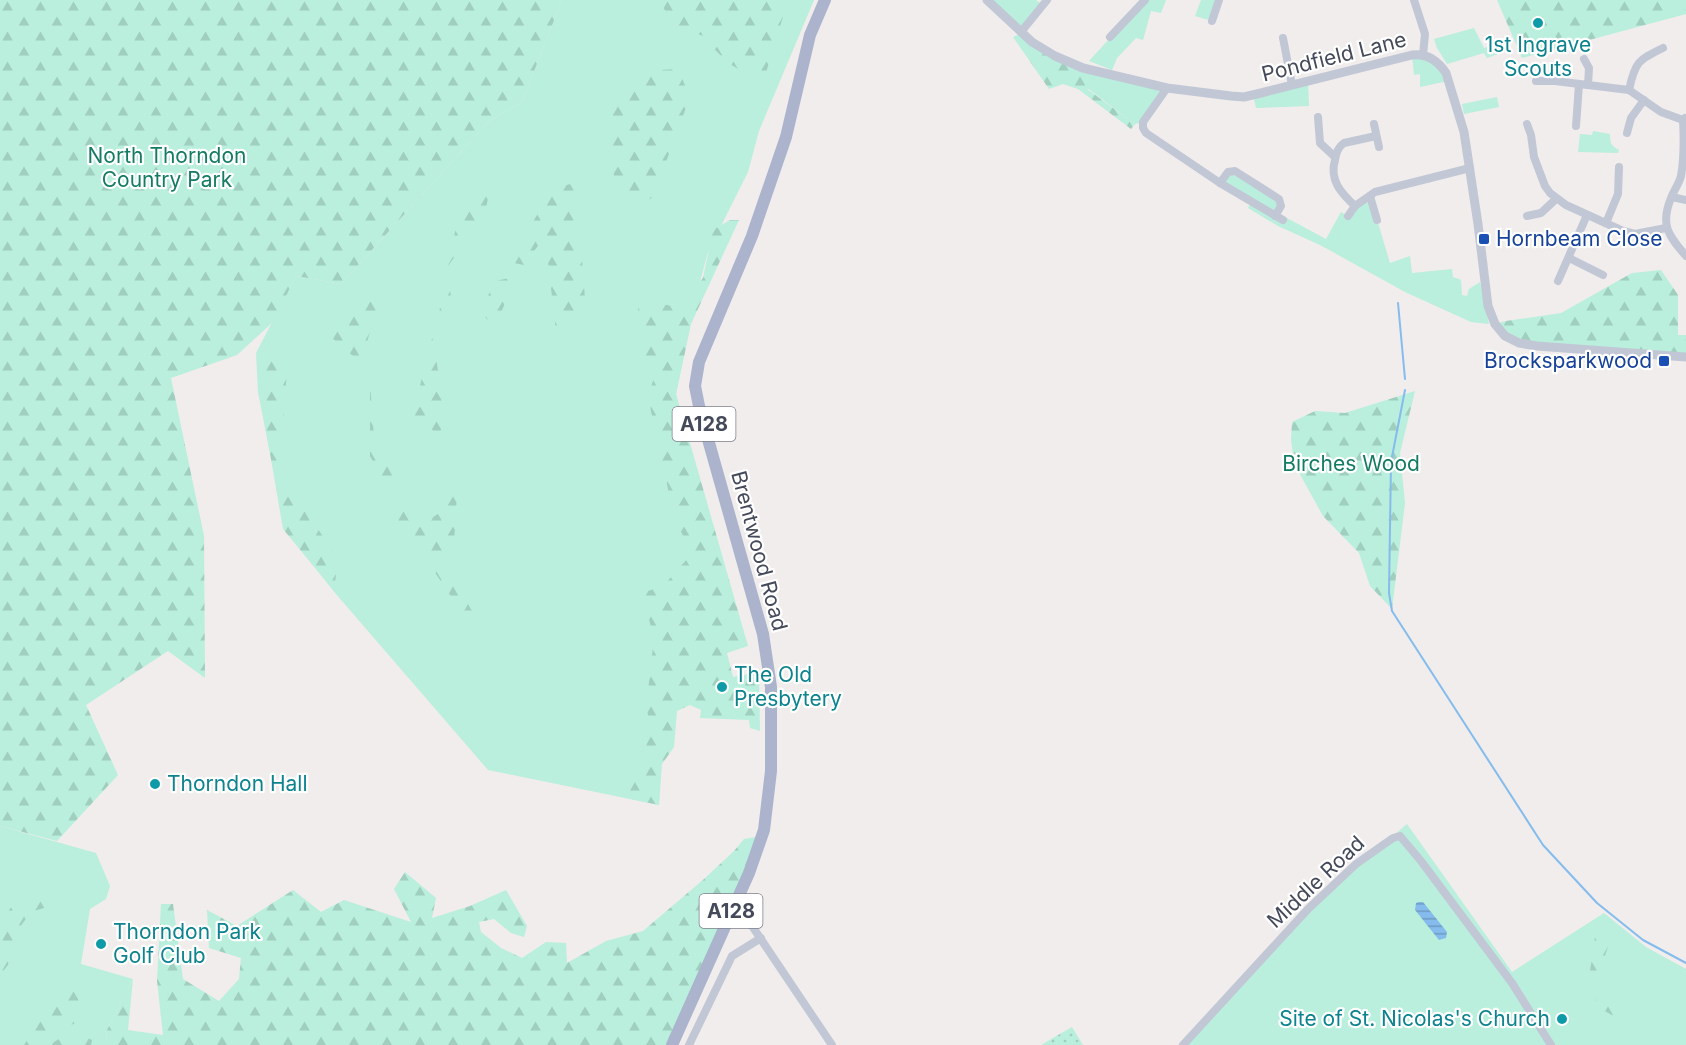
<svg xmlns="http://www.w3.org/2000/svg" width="1686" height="1045" font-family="Inter,sans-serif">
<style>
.grass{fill:#b9efdc}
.forest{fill:url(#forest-firs)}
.garden{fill:url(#garden-dots)}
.water{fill:url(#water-rules)}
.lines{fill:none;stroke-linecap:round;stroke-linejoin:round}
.stream{stroke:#85bced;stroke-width:2}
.minor{stroke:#c2c7d5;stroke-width:8}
.tertiary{stroke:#c2c7d5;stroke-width:9}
.primary{stroke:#abb3cd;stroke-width:12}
.culture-dot{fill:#0f9aa8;stroke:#fff;stroke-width:2}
.transit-dot{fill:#1a4fb4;stroke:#fff;stroke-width:2}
.labels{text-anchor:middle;stroke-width:4.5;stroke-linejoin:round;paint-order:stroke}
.shield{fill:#fff;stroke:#7d808c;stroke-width:1.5}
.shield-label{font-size:20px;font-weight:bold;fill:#454a5a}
.culture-label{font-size:21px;fill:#0d838f;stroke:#fff;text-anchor:start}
.street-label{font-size:21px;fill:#454a5a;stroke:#fff}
.park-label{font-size:21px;fill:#157c64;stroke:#fff}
.transit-label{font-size:21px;fill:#164399;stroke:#fff;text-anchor:start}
</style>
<defs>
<pattern id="forest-firs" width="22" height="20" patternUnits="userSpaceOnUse" patternTransform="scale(1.5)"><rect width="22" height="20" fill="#b9efdc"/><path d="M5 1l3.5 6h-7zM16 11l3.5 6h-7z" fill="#a0cebf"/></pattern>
<pattern id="garden-dots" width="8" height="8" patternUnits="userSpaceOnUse" patternTransform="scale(1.5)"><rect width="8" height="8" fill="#b9efdc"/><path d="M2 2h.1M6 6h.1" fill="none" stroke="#a0cebf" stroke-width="1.8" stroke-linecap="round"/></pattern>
<pattern id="water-rules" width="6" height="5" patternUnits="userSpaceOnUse" patternTransform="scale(1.5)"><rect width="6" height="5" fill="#85bced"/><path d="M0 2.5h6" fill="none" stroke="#6f9bc3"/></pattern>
</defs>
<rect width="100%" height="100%" fill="#f0edec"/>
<!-- grass -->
<g class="grass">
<path d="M 562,0 L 814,0 L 759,131 L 748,172 L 708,252 L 696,297 L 676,394 L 710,548 L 663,613 L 659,805 L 488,770 L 336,594 L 285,530 L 258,392 L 256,353 L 296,276 L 341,284 L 489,121 L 522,102 Z"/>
<path d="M 987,0 L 1036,0 L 1043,5 L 1021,32 Z"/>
<path d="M 1145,0 L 1166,0 L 1161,13 L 1151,11 L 1143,40 L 1136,38 L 1117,58 L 1112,70 L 1089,61 Z"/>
<path d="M 1201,0 L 1219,0 L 1212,21 L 1195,16 Z"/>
<path d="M 1474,28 L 1484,48 L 1494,45 L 1498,54 L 1487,58 L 1484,53 L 1447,64 L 1437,48 L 1434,39 Z"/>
<path d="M 1412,55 L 1430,58 L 1448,81 L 1420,87 L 1420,74 L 1414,75 Z"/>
<path d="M 1110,75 L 1167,88 L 1143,122 L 1135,124 L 1087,88 Z"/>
<path d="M 1308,81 L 1309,106 L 1256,108 L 1253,95 Z"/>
<path d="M 1497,97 L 1499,107 L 1464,114 L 1462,104 Z"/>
<path d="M 1593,131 L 1610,134 C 1610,143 1611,146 1619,150 L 1618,153 L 1578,152 L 1580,134 L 1592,135 Z"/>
<path d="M 1228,172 L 1279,199 L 1276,215 L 1285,217 L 1326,239 L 1341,212 L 1348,216 L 1370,196 L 1390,263 L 1410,256 L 1412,273 L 1452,269 L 1453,277 L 1461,280 L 1462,295 L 1467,296 L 1469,289 L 1480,282 L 1489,324 L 1471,322 L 1405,292 L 1322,246 L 1278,226 L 1248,208 L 1251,202 L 1220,183 Z"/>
<path d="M 1407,824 L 1512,972 L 1604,913 L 1646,947 L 1686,969 L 1686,1045 L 1184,1045 L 1322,896 Z"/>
<path d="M 0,826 L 96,853 L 110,886 L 106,899 L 90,909 L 81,964 L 133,979 L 106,1032 L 107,1045 L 0,1045 Z"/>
</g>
<!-- forest -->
<g class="forest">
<path d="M 0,0 L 562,0 L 522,102 L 489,121 L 341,284 L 296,276 L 273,322 L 237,355 L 171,378 L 204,536 L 205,678 L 168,651 L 86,705 L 118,775 L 57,841 L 0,826 Z"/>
<path d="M 657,0 L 793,0 L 785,10 L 765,76 L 755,79 L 730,64 L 714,49 L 707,37 L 679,28 Z"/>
<path d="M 1497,0 L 1686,0 L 1686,14 L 1522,58 Z"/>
<path d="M 1022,33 L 1041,48 L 1110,75 L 1087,89 L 1135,124 L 1131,129 L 1078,89 L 1063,84 L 1049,89 L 1013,37 Z"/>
<path d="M 678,69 L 690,97 L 653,197 L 635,208 L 619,193 L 608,154 L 614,99 L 642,71 Z"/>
<path d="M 492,176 L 485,214 L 448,266 L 461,203 Z"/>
<path d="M 576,182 L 586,312 L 557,340 L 545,236 L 524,265 L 509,262 L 552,190 Z"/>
<path d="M 730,220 L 739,220 L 691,324 L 676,394 L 748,646 L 727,653 L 733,677 L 759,672 L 760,731 L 750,728 L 749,720 L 700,718 L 701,710 L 690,705 L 677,711 L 674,747 L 662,764 L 659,805 L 626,798 L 636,780 L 647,772 L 641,762 C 647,745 654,726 646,709 L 654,638 L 642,593 L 663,586 L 689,557 L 690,548 L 675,521 L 651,411 L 648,395 L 657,370 L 641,358 L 638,307 L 643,301 L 651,301 L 675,307 L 681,305 L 703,278 L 713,230 Z"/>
<path d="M 1661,270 L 1678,295 L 1678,335 L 1686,335 L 1686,357 L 1519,343 L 1495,324 L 1506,321 L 1561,313 L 1632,273 Z"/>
<path d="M 448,273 L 453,314 L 439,315 L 444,275 Z"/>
<path d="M 517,276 L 495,326 L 479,312 L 496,281 Z"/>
<path d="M 384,283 L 361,363 L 331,337 L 362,295 Z"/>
<path d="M 432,336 L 446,416 L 439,435 L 413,415 Z"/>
<path d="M 275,346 L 287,371 L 279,473 L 338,558 L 334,591 L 283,529 L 259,389 Z"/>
<path d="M 370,384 L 374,437 L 395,475 L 391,495 L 370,456 Z"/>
<path d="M 1415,391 L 1400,453 L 1405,503 L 1392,609 L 1370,586 L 1359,553 L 1323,516 L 1302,478 L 1294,461 L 1291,440 L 1292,422 L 1315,411 L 1345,413 Z"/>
<path d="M 458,478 L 454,542 L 443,558 L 473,613 L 466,619 L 428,562 L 412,547 L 412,530 L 404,526 L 397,531 L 387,518 L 402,509 L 416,514 L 421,523 C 446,513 450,502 458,478 Z"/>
<path d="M 762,836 L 672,1045 L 107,1045 L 106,1032 L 133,979 L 128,1030 L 163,1035 L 157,981 L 161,904 L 173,904 L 183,979 L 219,1001 L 239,979 L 241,958 L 209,948 L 207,910 L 237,926 L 293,890 L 321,912 L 344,900 L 411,922 L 394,889 L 405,872 L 436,898 L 432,918 L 470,906 L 506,890 L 527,926 L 524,937 L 511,933 L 494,919 L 479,922 L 481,932 L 501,948 L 522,958 L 546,942 L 566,943 L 567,963 L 606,941 L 643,931 L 704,879 L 734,851 L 744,839 Z"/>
<path d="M 37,899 L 50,906 L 31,912 L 14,935 C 15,949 12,964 0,974 L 0,923 L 12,906 Z"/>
<path d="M 1602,929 L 1609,930 C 1612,943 1604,953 1603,966 C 1602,973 1602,979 1601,987 L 1625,1020 L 1617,1018 L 1596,1006 L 1596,999 L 1588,982 L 1594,948 L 1593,945 L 1595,938 Z"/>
<path d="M 86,969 L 75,1023 L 33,1045 L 24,1045 L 64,982 L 65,975 Z"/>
<path d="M 72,1031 L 92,1040 L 91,1045 L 49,1045 Z"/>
</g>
<!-- garden -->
<path class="garden" d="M 1072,1027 L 1083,1045 L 1041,1045 Z"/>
<!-- water -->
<path class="water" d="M 1419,902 L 1423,902 L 1447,932 L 1446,938 L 1439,940 L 1415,910 L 1416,903 Z"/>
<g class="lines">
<!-- stream -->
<g class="stream">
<path d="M 1398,303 L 1405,379"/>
<path d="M 1405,390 L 1391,462 L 1389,593 L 1392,611 L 1543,845 L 1597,903 L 1643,940 L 1686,963"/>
</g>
<!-- minor -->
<g class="minor">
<path d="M 1414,0 L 1425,34 L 1423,55"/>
<path d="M 1212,21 L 1219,0"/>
<path d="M 1021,32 L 1047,0"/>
<path d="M 1110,37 L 1145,0"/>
<path d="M 1283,38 L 1292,85"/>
<path d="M 1584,59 L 1589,68 L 1588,85"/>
<path d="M 1536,81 L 1555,81 L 1629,90 L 1661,112 L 1683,120"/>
<path d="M 1167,88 L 1143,122 L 1143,128 L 1146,133 L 1220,183 L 1283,220"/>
<path d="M 1629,90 C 1635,62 1638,60 1663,48"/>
<path d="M 1318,117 L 1320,143 L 1335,157"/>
<path d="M 1685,118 L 1683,120 C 1684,138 1684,159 1681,176 C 1679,184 1674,190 1671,198 C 1660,225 1668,235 1686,256"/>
<path d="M 1374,124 L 1379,147"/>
<path d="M 1527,124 L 1531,135 L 1534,157 L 1545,186 L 1550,193 L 1566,205 L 1623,231 L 1635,234 L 1666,228"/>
<path d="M 1576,126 L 1579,84"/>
<path d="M 1627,133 L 1631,118 L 1644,100"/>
<path d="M 1220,183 L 1228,172 L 1235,171 L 1279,199 L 1281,206 L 1275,216"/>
<path d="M 1370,196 L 1377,220"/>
<path d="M 1672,197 L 1686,200"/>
<path d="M 1355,206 C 1341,193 1329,180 1335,160 C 1336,153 1338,147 1344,143 L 1376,136"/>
<path d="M 1348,216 L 1355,206 L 1375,192 L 1470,168"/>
<path d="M 1527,216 L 1541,213 L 1556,199"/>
<path d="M 1606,223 L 1618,194 L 1619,167"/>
<path d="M 1569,258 L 1603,275"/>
<path d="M 1558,281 L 1587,215"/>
<path d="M 736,902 L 832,1045"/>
<path d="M 689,1045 L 732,956 L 761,938"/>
<path d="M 1183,1045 L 1308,909 L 1356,864 L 1393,838 L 1400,836 L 1421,861 L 1512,983 L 1551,1045"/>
</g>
<!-- tertiary -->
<path class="tertiary" d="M 987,0 L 1032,42 L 1055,56 L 1083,68 L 1167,88 L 1231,96 L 1244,97 L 1261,93 L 1412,55 C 1427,53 1438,61 1446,73 L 1464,132 L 1478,224 L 1488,306 L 1495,324 L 1505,336 L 1519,343 L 1537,346 L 1686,357"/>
<!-- primary -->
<path class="primary" d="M 672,1045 L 749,873 L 764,830 L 771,771 L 771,687 L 763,634 L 700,411 L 695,386 L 699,362 L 752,236 L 786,137 L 810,35 L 825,0"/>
</g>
<!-- markers -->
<g class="culture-dot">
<circle cx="1538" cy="23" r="6"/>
<circle cx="722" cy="687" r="6"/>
<circle cx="155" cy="784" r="6"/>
<circle cx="101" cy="944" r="6"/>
<circle cx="1562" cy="1019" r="6"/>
</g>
<g class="transit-dot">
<rect x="1478" y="233" width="12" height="12" rx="3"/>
<rect x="1658" y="355" width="12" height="12" rx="3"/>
</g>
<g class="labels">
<!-- shield labels -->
<g class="shield">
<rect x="672.5" y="407" width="63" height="34" rx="4.5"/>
<rect x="699.5" y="894" width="63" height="34" rx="4.5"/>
</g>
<g class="shield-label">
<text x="704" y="431">A128</text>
<text x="731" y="918">A128</text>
</g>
<!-- culture labels -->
<g class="culture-label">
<text x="1538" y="52" text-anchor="middle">1st Ingrave<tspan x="1538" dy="24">Scouts</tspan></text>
<text x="734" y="682">The Old<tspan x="734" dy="24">Presbytery</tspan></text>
<text x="167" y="791">Thorndon Hall</text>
<text x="113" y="939">Thorndon Park<tspan x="113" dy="24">Golf Club</tspan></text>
<text x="1550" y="1026" text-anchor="end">Site of St. Nicolas's Church</text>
</g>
<!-- street labels -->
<g class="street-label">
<text transform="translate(1334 57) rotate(-14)" y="7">Pondfield Lane</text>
<text transform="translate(759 551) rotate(75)" y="7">Brentwood Road</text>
<text transform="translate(1316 882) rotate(-43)" y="7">Middle Road</text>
</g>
<!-- park labels -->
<g class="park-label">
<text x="167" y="163">North Thorndon<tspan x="167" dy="24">Country Park</tspan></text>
<text x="1351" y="471">Birches Wood</text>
</g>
<!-- transit labels -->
<g class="transit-label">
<text x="1496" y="246">Hornbeam Close</text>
<text x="1652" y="368" text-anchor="end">Brocksparkwood</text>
</g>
</g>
</svg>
